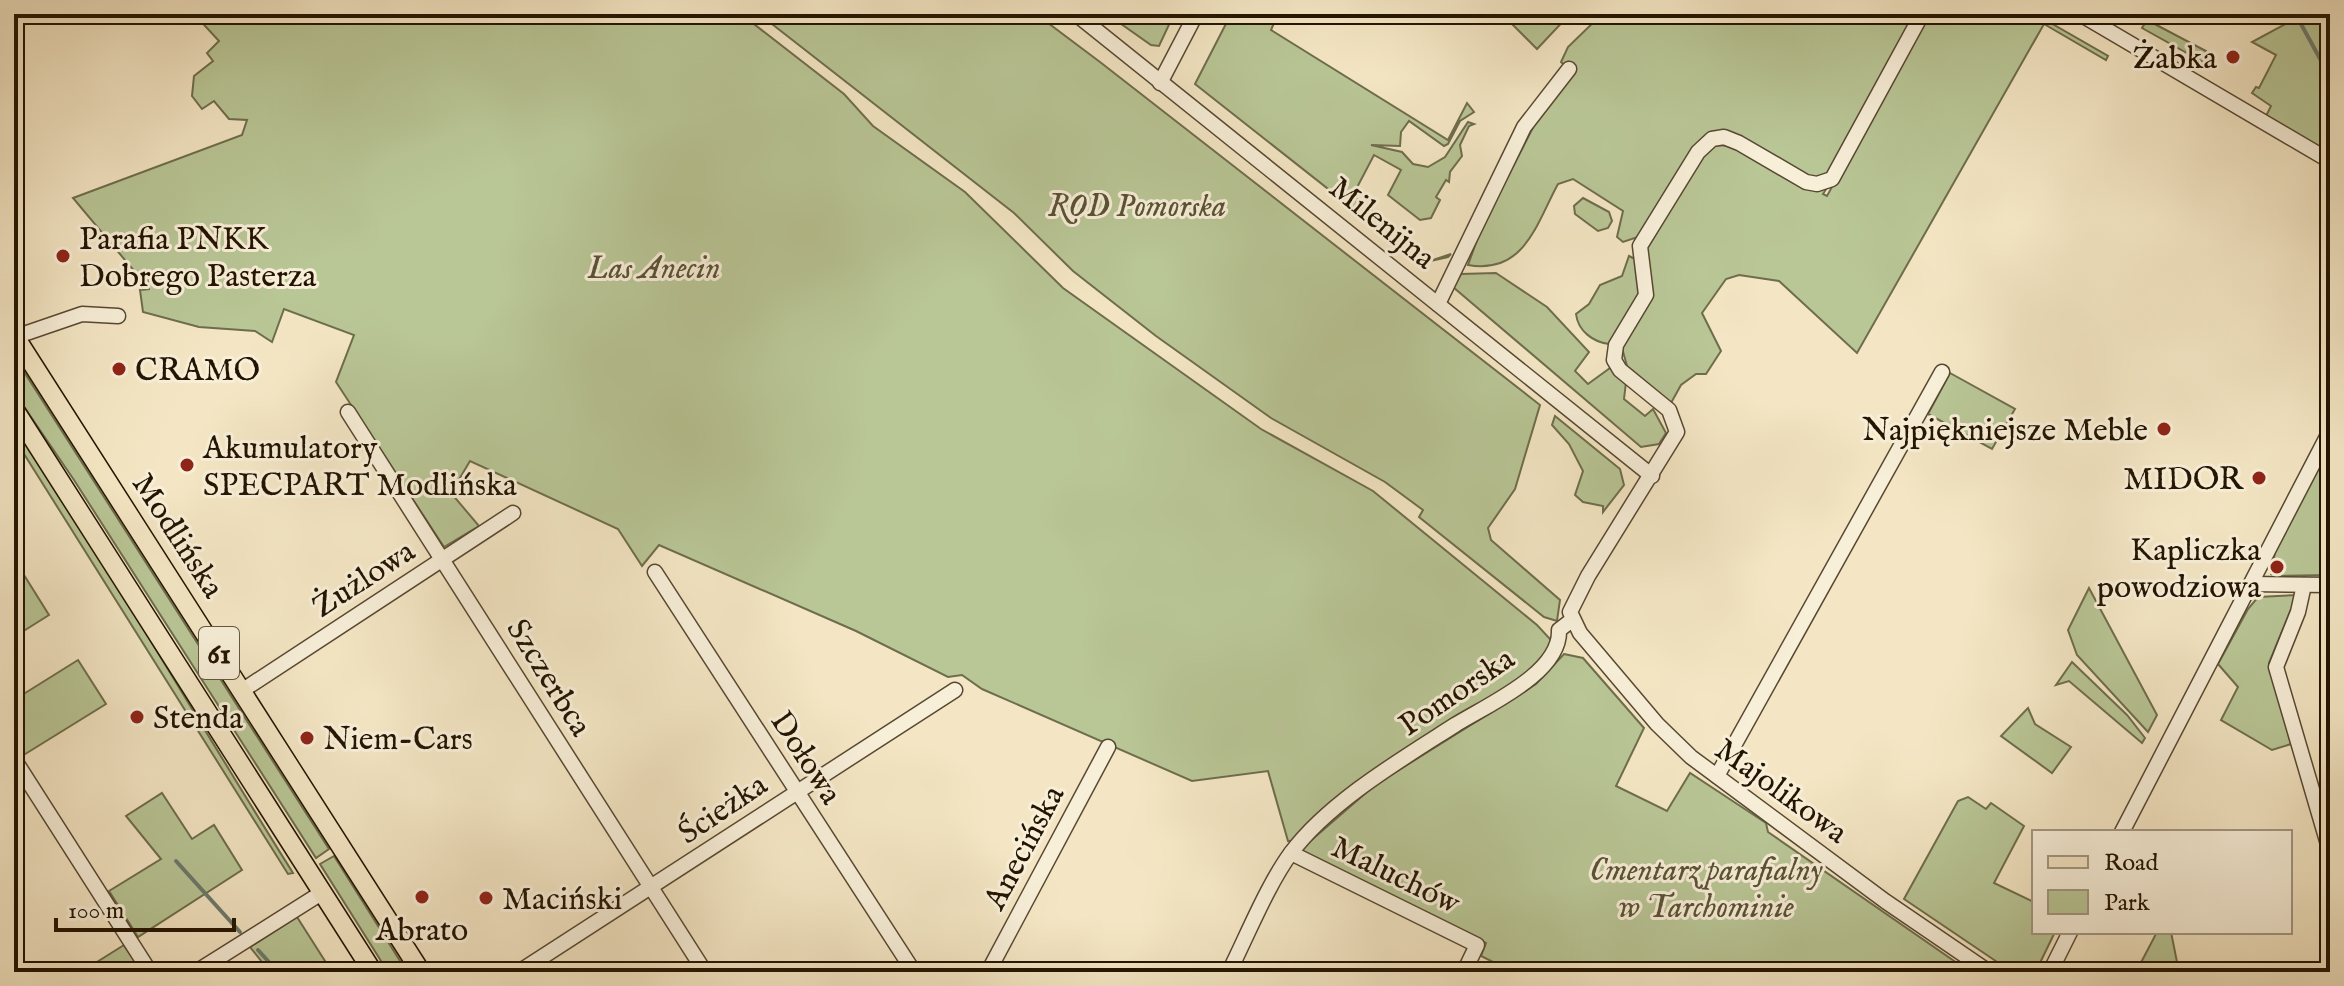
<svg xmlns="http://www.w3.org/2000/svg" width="2344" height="986" font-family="'IM FELL English',serif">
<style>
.green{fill:#b9c696;stroke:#6e6d4c;stroke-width:2}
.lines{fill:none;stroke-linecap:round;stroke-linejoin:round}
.stream{stroke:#6c7b6e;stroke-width:4}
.minor-casing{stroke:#574832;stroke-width:17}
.major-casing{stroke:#231401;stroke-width:21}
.minor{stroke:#f8efd9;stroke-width:14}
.major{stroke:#f4e6c4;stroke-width:18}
.poi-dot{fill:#8f2418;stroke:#f8efd9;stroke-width:3}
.labels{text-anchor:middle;stroke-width:6;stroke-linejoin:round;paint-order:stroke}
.shield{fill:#f8efd9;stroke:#635642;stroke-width:2}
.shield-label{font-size:30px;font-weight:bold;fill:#231401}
.poi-label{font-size:32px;fill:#231401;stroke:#f8efd9;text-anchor:start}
.park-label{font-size:32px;font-style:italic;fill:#585235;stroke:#f8efd9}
.street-label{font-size:32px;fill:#231401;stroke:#f8efd9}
</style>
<rect width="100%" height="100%" fill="#f4e6c4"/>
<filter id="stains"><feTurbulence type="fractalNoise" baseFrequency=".0025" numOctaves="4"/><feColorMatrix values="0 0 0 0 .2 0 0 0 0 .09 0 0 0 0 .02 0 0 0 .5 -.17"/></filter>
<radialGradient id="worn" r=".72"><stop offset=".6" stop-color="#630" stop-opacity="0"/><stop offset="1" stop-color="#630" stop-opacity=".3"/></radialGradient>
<!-- green -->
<g class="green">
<path d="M 194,14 L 741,14 L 844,94 L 873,126 L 965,192 L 1063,288 L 1261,429 L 1373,491 L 1537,625 L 1551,640 L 1550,652 L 1518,680 L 1295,841 L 1288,841 L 1268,771 L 1192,781 L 982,689 L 962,675 L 948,677 L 856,631 L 659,545 L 642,566 L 618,529 L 470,461 L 451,493 L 479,526 L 444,547 L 336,382 L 354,335 L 284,309 L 272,342 L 255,331 L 199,327 L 143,312 L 140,290 L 149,289 L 146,271 L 135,272 L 73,198 L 242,135 L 247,120 L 229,119 L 214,101 L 202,109 L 192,96 L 194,76 L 213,61 L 207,53 L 219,41 Z"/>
<path d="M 759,14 L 1036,14 L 1100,62 L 1540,405 L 1515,489 L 1488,528 L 1491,540 L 1560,600 L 1557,621 L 1544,617 L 1419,517 L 1423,510 L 1385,482 L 1271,418 L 1156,336 L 1073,271 L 1014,213 Z"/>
<path d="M 1107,14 L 1174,14 L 1159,46 L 1151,45 Z"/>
<path d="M 1231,14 L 1291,14 L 1287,21 L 1277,16 L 1271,30 L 1448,140 L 1467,103 L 1474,112 L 1460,121 L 1448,144 L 1444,146 L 1409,121 L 1401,132 L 1400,146 L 1371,145 L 1402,152 L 1413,164 L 1428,167 L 1445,157 L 1468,122 L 1474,124 L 1469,126 L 1460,145 L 1462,156 L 1450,172 L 1449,182 L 1446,180 L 1436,197 L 1440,200 L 1431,218 L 1420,220 L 1388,195 L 1401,170 L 1374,155 L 1353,195 L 1420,249 L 1430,261 L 1451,254 L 1448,257 L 1422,263 L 1195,84 Z"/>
<path d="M 1502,14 L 1570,14 L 1537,49 Z"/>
<path d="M 1602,14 L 1893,14 L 1909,26 L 1830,175 L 1814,181 L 1710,134 L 1638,237 L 1623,242 L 1617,237 L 1623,211 L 1573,179 L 1558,184 C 1537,222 1525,275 1468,265 L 1481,229 L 1542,110 L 1574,74 L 1561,62 L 1568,47 Z"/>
<path d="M 1927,14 L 2035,14 L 2108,56 L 2106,60 L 2044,24 L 1857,353 L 1779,281 L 1739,275 L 1726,279 L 1702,313 L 1721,351 L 1706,374 L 1696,374 L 1681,385 L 1671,403 L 1627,366 L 1622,348 L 1649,299 L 1645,252 L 1703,155 L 1714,145 L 1735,146 L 1798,182 L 1830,183 L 1823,194 L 1827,196 Z"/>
<path d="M 2294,14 L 2330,14 L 2330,153 L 2266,116 L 2271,106 L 2252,93 L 2256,87 L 2259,88 L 2276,55 L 2252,42 L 2289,22 Z"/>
<path d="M 2147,20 L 2206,51 L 2203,62 L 2142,28 Z"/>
<path d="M 1583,198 L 1609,212 L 1612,221 L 1608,228 L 1598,231 L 1575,214 L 1574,206 Z"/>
<path d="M 1629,256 L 1635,259 L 1640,292 L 1609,344 C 1593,342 1578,331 1576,314 L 1589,304 L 1600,285 L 1622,276 Z"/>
<path d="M 1496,273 L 1547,307 L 1589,352 L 1575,371 L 1588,384 L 1610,368 L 1626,382 L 1624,399 L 1645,416 L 1653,409 L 1666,433 L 1659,444 L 1641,447 L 1453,287 L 1461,274 Z"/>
<path d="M 19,364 L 329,849 L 316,858 L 74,480 L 14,392 L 14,367 Z"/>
<path d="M 1950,373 L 2015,409 L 1992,449 L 1928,414 Z"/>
<path d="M 1555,416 L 1620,469 L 1624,485 L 1603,512 L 1603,506 L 1583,502 L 1575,495 L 1583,471 L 1569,444 L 1552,425 Z"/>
<path d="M 14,427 C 113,572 199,724 293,873 L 288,874 L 14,438 Z"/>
<path d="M 2330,445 L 2330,575 L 2277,576 L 2279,566 L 2276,565 L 2271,575 L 2275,552 Z"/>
<path d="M 14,559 L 49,615 L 14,637 Z"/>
<path d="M 2089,588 L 2157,715 L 2148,732 L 2077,655 L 2068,630 Z"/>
<path d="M 2297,595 L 2269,663 L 2291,744 L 2272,750 L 2221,720 L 2238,687 L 2218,664 L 2248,609 L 2258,597 Z"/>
<path d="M 1564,654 L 1583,658 L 1644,728 L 1616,786 L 1667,811 L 1690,773 L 1766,823 L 1768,832 L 1970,972 L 1513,972 L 1481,956 L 1486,943 L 1300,850 L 1375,785 L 1536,684 Z"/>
<path d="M 78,660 L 106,704 L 22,756 L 14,744 L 14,700 Z"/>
<path d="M 2072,662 L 2127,715 L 2145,738 L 2142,743 L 2069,681 L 2056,685 Z"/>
<path d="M 2028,708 L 2035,724 L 2071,747 L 2052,773 L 2001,736 Z"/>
<path d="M 162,793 L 192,839 L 214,825 L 242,870 L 138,937 L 109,891 L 161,859 L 126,816 Z"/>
<path d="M 1968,797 L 1986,809 L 1991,803 L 2024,826 L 1994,883 L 2034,902 L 2034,932 L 2055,932 L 2037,969 L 2012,972 L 1904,899 L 1958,801 Z"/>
<path d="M 334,856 L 407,972 L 388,972 L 320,864 Z"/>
<path d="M 297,917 L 332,972 L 270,972 L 250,947 Z"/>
<path d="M 2157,932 L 2171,932 L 2179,972 L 2136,972 Z"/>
<path d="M 124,945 L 142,972 L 81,972 Z"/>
</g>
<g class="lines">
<!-- stream -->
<g class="stream">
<path d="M 2301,24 L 2330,77"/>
<path d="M 176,861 L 240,932"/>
<path d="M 258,950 L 278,972"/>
</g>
<defs>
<g id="minor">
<path d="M 1076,14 L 1652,476"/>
<path d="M 1922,14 L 1832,179 L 1817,184 L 1806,182 L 1739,143 L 1724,137 L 1712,139 L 1698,152 L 1640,246 L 1646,295 L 1616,345 L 1614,360 L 1620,370 L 1669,410 L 1677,432 L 1588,576 L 1570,612 L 1580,633 L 1657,724 L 1691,757 L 1885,901 L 1989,972"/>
<path d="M 2080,14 L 2330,161"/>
<path d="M 1160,83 L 1196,14"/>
<path d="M 1438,304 L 1524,127 L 1569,69"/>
<path d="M 15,337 L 82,314 L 118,316"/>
<path d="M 348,412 L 705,972"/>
<path d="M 655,572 L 914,972"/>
<path d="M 2251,584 L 2330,585"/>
<path d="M 2304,585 L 2298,612 L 2276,667 L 2330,851"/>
<path d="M 243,690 L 513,513"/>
<path d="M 14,759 L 150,972"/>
<path d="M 1717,776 L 1942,372"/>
<path d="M 2122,832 L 2330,431"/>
<path d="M 1291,853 L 1477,945 L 1464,972"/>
<path d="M 196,972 L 323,892"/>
<path d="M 519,972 L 955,690"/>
<path d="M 988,972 L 1108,747"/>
<path d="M 1229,972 C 1247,936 1268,884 1291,853 C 1329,802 1402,759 1455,725 C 1487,705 1561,673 1559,630 L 1572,620"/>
<path d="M 2050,972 L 2070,932"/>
</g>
<g id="major">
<path d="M 14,335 L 421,972"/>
<path d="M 14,409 L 373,972"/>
</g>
</defs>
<!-- minor casing -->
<use href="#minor" class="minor-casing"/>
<!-- major casing -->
<use href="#major" class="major-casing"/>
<!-- minor -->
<use href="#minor" class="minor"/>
<!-- major -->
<use href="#major" class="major"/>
</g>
<!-- markers -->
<g class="poi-dot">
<circle cx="2233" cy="57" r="8"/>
<circle cx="63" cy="256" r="8"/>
<circle cx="119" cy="369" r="8"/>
<circle cx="2164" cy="429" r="8"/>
<circle cx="187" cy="465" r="8"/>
<circle cx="2259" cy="478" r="8"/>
<circle cx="2277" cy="567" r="8"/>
<circle cx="137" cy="717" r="8"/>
<circle cx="307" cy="738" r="8"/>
<circle cx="422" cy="897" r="8"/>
<circle cx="486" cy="898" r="8"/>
</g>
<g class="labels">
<!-- shield labels -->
<rect class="shield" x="199" y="627" width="40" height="52" rx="6"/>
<g class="shield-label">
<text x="219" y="663">61</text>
</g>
<!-- poi labels -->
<g class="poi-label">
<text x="2217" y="68" text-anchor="end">Żabka</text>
<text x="79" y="249">Parafia PNKK<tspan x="79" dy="37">Dobrego Pasterza</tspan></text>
<text x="135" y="380">CRAMO</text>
<text x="2148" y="440" text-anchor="end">Najpiękniejsze Meble</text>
<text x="203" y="458">Akumulatory<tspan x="203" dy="37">SPECPART Modlińska</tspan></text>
<text x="2243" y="489" text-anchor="end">MIDOR</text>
<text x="2261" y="560" text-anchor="end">Kapliczka<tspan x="2261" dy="37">powodziowa</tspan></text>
<text x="153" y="728">Stenda</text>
<text x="323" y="749">Niem-Cars</text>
<text x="502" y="909">Maciński</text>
<text x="422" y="940" text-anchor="middle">Abrato</text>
</g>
<!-- park labels -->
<g class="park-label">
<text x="1137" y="216">ROD Pomorska</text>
<text x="654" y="278">Las Anecin</text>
<text x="1706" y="880">Cmentarz parafialny<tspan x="1706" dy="37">w Tarchominie</tspan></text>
</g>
<!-- street labels -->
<g class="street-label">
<text transform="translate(1383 222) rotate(39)" y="11">Milenijna</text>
<text transform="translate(179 535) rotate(57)" y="11">Modlińska</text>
<text transform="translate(363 578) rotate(-33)" y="11">Żużlowa</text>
<text transform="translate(550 677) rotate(58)" y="11">Szczerbca</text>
<text transform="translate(1456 691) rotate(-34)" y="11">Pomorska</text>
<text transform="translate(807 757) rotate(57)" y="11">Dołowa</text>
<text transform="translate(1782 790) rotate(36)" y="11">Majolikowa</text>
<text transform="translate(722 808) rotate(-34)" y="11">Ścieżka</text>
<text transform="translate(1023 847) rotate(-62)" y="11">Anecińska</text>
<text transform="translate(1396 874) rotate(26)" y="11">Maluchów</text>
</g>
</g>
<!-- margin -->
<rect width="2344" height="986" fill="none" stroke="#f4e6c4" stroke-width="48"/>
<rect x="16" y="16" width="2312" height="954" fill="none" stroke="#231401" stroke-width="4"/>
<rect x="24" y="24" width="2296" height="938" fill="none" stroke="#231401" stroke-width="2"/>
<!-- legend -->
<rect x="2032" y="830" width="260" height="104" fill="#f8efd9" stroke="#a39783" stroke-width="2"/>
<rect x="2048" y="856" width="40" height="12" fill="#f4e6c4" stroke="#a39783" stroke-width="2"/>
<text x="2104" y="870" font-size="24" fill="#231401">Road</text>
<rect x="2048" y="890" width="40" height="24" fill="#b9c696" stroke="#a39783" stroke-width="2"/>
<text x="2104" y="910" font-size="24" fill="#231401">Park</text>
<!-- scale -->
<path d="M56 918v12h178v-12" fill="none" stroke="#231401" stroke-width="4"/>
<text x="68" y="918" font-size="24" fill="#231401" stroke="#f8efd9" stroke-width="6" paint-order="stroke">100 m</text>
<rect width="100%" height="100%" filter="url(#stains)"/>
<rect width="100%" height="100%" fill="url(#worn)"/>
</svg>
